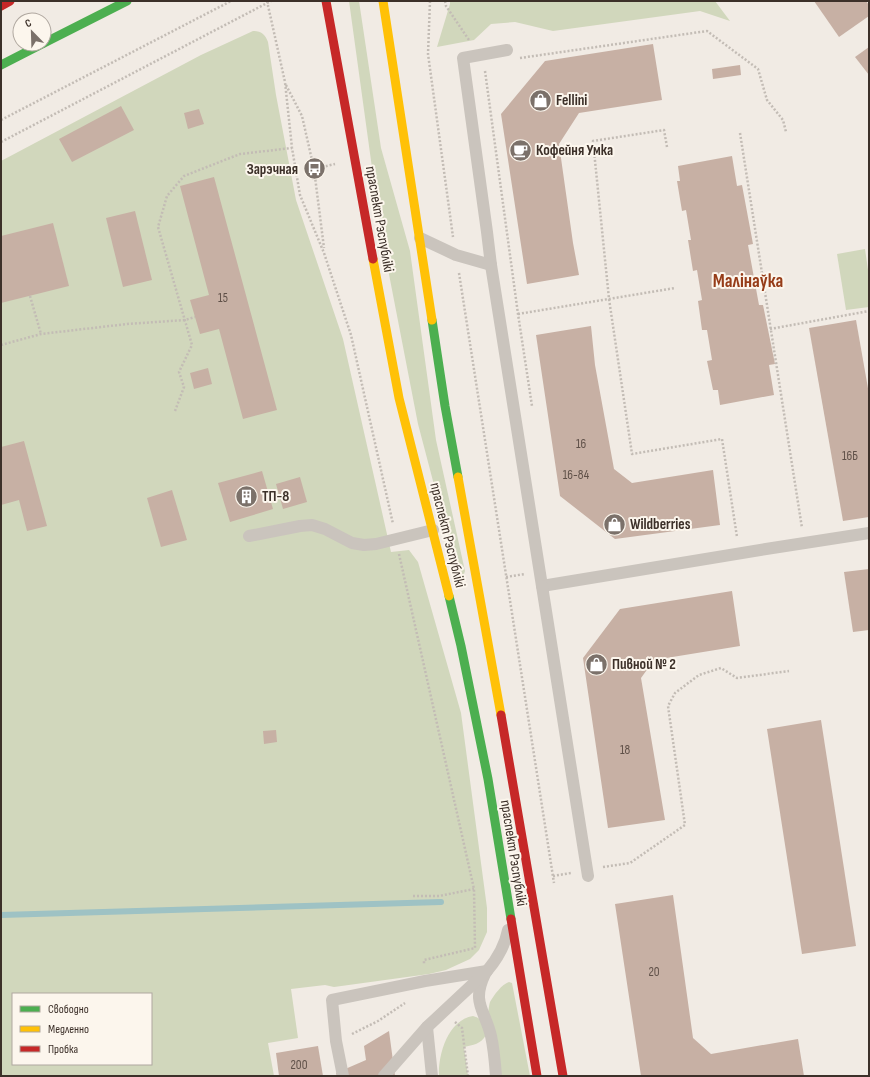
<svg xmlns="http://www.w3.org/2000/svg" width="870" height="1077" font-family="'Sofia Sans Condensed',sans-serif">
<style>
.green{fill:#d1d7bc;fill-rule:evenodd}
.lines{fill:none;stroke-linecap:round;stroke-linejoin:round}
.stream{stroke:#9ec2c4;stroke-width:6}
.building{fill:#c7b0a4}
.path{stroke:#c3bcb5;stroke-width:2.5;stroke-dasharray:2 2;stroke-linecap:butt}
.lane{stroke:#cac4bd;stroke-width:12}
.fast{stroke:#4caf50;stroke-width:9}
.slow{stroke:#ffc107;stroke-width:9}
.jam{stroke:#c62828;stroke-width:9}
.labels{text-anchor:middle;stroke-width:4;stroke-linejoin:round;paint-order:stroke}
.number-label{font-size:13px;fill:#5f5048}
.poi-label{font-size:15px;font-weight:bold;fill:#3c3029;stroke:#fcf6ed;text-anchor:start}
.street-label{font-size:15px;fill:#3c3029;stroke:#fcf6ed}
.district-label{font-size:19px;font-weight:bold;fill:#963c18;stroke:#fcf6ed}
</style>
<rect width="100%" height="100%" fill="#f1ebe4"/>
<!-- green -->
<g class="green">
<path d="M 349,1 L 359,1 L 381,148 L 410,251 L 436,440 L 465,571 L 463,577 L 458,576 L 418,424 L 381,233 Z"/>
<path d="M 450,1 L 715,1 L 730,21 L 700,11 L 553,31 L 515,22 L 491,24 L 474,40 L 437,47 L 450,4 Z"/>
<path d="M 253,31 C 261,31 265,34 268,42 L 276,95 L 296,200 L 343,339 L 391,552 L 409,550 L 418,562 L 461,713 L 487,908 L 487,932 L 479,950 L 470,959 L 446,970 L 429,974 L 334,987 L 325,985 L 291,989 L 298,1038 L 268,1043 L 274,1076 L 1,1076 L 1,161 L 201,55 ZM 13,994 L 151,994 L 151,1064 L 13,1064 Z"/>
<path d="M 865,249 L 869,277 L 869,307 L 846,310 L 837,254 Z"/>
<path d="M 509,982 L 512,983 L 530,1076 L 501,1076 L 488,1012 C 489,1008 489,1005 490,1002 C 494,995 502,984 509,982 Z"/>
<path d="M 473,1016 C 484,1019 483,1025 486,1035 C 481,1044 473,1045 464,1047 L 468,1076 L 439,1076 C 438,1054 448,1020 473,1016 Z"/>
</g>
<g class="lines">
<!-- stream -->
<path class="stream" d="M 1,915 L 441,902"/>
</g>
<!-- building -->
<g class="building">
<path d="M 814,1 L 866,1 L 869,5 L 869,16 L 839,37 Z"/>
<path d="M 653,44 L 662,100 L 579,113 L 559,144 L 573,243 L 579,275 L 527,284 L 501,114 L 545,61 Z"/>
<path d="M 869,47 L 869,75 L 855,57 Z"/>
<path d="M 740,65 L 741,75 L 713,79 L 712,69 Z"/>
<path d="M 121,106 L 134,130 L 72,162 L 59,139 Z"/>
<path d="M 199,109 L 204,124 L 188,129 L 184,113 Z"/>
<path d="M 732,156 L 737,186 L 742,185 L 753,244 L 748,245 L 759,305 L 763,305 L 775,364 L 769,365 L 774,395 L 720,405 L 718,390 L 713,390 L 707,361 L 712,360 L 707,330 L 702,330 L 698,301 L 702,300 L 697,270 L 693,271 L 688,240 L 691,240 L 686,210 L 682,211 L 677,181 L 680,181 L 678,166 Z"/>
<path d="M 214,177 L 277,410 L 243,419 L 219,329 L 200,334 L 190,300 L 209,295 L 180,186 Z"/>
<path d="M 135,211 L 152,280 L 123,287 L 106,218 Z"/>
<path d="M 53,223 L 69,286 L 1,303 L 1,236 Z"/>
<path d="M 856,320 L 869,394 L 869,517 L 843,521 L 809,328 Z"/>
<path d="M 591,326 L 595,365 L 614,469 L 632,483 L 713,470 L 720,525 L 615,539 L 560,496 L 536,335 Z"/>
<path d="M 208,368 L 212,384 L 194,389 L 190,373 Z"/>
<path d="M 24,441 L 47,526 L 27,531 L 19,500 L 1,505 L 1,447 Z"/>
<path d="M 262,471 L 273,509 L 230,522 L 218,483 Z"/>
<path d="M 300,477 L 307,502 L 283,509 L 276,484 Z"/>
<path d="M 172,490 L 187,540 L 161,547 L 147,498 Z"/>
<path d="M 869,569 L 869,630 L 853,632 L 844,572 Z"/>
<path d="M 732,591 L 740,646 L 654,660 L 641,678 L 665,820 L 608,828 L 583,658 L 620,609 Z"/>
<path d="M 821,720 L 856,946 L 802,954 L 767,729 Z"/>
<path d="M 276,730 L 277,742 L 264,744 L 263,731 Z"/>
<path d="M 673,895 L 693,1038 L 711,1054 L 798,1039 L 804,1076 L 641,1076 L 615,904 Z"/>
<path d="M 389,1031 L 395,1076 L 337,1076 L 336,1073 L 366,1060 L 364,1046 Z"/>
<path d="M 318,1046 L 323,1076 L 279,1076 L 276,1053 Z"/>
</g>
<g class="lines">
<!-- path -->
<g class="path">
<path d="M 267,1 L 285,82 L 292,148 L 300,195 L 324,253 L 351,335 L 393,524"/>
<path d="M 430,1 L 428,54 L 453,237"/>
<path d="M 445,1 L 446,6 L 469,40"/>
<path d="M 520,58 L 707,31 L 758,69 L 767,100 L 783,120 L 786,132"/>
<path d="M 485,71 L 518,314 L 532,406"/>
<path d="M 286,85 L 302,116 L 314,169 L 324,248"/>
<path d="M 1,120 L 231,1"/>
<path d="M 740,133 L 802,528"/>
<path d="M 1,142 L 271,1"/>
<path d="M 667,147 L 664,130 L 593,141 L 609,299 L 632,454 L 722,439 L 737,537"/>
<path d="M 314,169 L 335,164"/>
<path d="M 459,273 L 554,883"/>
<path d="M 30,296 L 41,334"/>
<path d="M 518,314 L 675,288"/>
<path d="M 770,329 L 869,311"/>
<path d="M 1,345 L 41,334 L 127,324 L 185,320 L 195,317"/>
<path d="M 175,411 L 184,387 L 179,372 L 192,345 L 158,227 L 167,196 L 184,176 L 240,154 L 292,148"/>
<path d="M 399,554 L 474,889 L 475,948 L 424,960 L 424,964"/>
<path d="M 506,577 L 525,574"/>
<path d="M 603,867 L 630,863 L 685,825 L 668,706 L 675,693 L 699,675 L 721,668 L 737,678 L 789,671"/>
<path d="M 553,876 L 571,873"/>
<path d="M 413,896 L 439,896 L 474,889"/>
<path d="M 455,1022 L 462,1028 L 468,1076"/>
<path d="M 352,1034 L 378,1021 L 405,1003"/>
</g>
<!-- lane -->
<g class="lane">
<path d="M 507,50 L 463,58 L 487,232 L 491,265 L 542,586 L 766,549 L 869,533"/>
<path d="M 420,238 L 456,255 L 491,265"/>
<path d="M 249,536 L 300,526 L 312,525 L 325,529 L 352,543 L 364,545 L 376,544 L 433,530"/>
<path d="M 542,586 L 588,876"/>
<path d="M 485,974 C 471,1003 485,1010 491,1036 C 494,1049 495,1063 496,1076"/>
<path d="M 427,1027 L 432,1076"/>
<path d="M 343,1076 L 336,1041 L 332,1000 L 425,981 L 487,971"/>
<path d="M 384,1076 L 427,1027 L 487,971 C 497,959 505,946 508,930"/>
</g>
<!-- fast -->
<g class="fast">
<path d="M 44,43 L 127,1"/>
<path d="M 1,65 L 42,44"/>
<path d="M 432,320 L 445,406 L 458,477"/>
<path d="M 449,596 L 461,646 L 488,779 L 511,919"/>
</g>
<!-- slow -->
<g class="slow">
<path d="M 383,1 L 432,320"/>
<path d="M 373,259 L 399,398 L 449,596"/>
<path d="M 458,477 L 501,715"/>
</g>
<!-- jam -->
<g class="jam">
<path d="M 326,1 L 373,259"/>
<path d="M 1,6 L 10,1"/>
<path d="M 501,715 L 563,1076"/>
<path d="M 511,919 L 537,1076"/>
</g>
</g>
<!-- icons -->
<defs>
<symbol id="shop-disc" viewBox="-11 -11 22 22"><circle r="9.5" fill="#7b716a" stroke="#fcf6ed"/><path d="M-5-2.5h2.3a2.7 3.5 0 0 1 5.4 0H5L5.5 6h-11ZM-1.5-2.5h3a1.5 2.3 0 0 0-3 0Z" fill="#fff"/></symbol>
<symbol id="cafe-disc" viewBox="-11 -11 22 22"><circle r="9.5" fill="#7b716a" stroke="#fcf6ed"/><path d="M-5.5-4.5H6V0H3Q3 3.5 0 3.5H-2.5Q-5.5 3.5-5.5 0ZM3-3.2v2h1.7v-2ZM-6 4.5H4V6H-6Z" fill="#fff"/></symbol>
<symbol id="bus-disc" viewBox="-11 -11 22 22"><circle r="9.5" fill="#7b716a" stroke="#fcf6ed"/><path d="M-5-6H5V4H4V6H2V4H-2V6H-4V4H-5ZM-3.5-4V0h7V-4ZM-3.5 1.2v1.5H-2V1.2ZM2 1.2v1.5H3.5V1.2Z" fill="#fff"/></symbol>
<symbol id="building-disc" viewBox="-11 -11 22 22"><circle r="9.5" fill="#7b716a" stroke="#fcf6ed"/><path d="M-4-6H4V6H1V3H-1V6H-4ZM-2.5-4.3h1.7v1.8h-1.7ZM.8-4.3h1.7v1.8H.8ZM-2.5-1h1.7V.8h-1.7ZM.8-1h1.7V.8H.8Z" fill="#fff"/></symbol>
</defs>
<g fill-rule="evenodd">
<use href="#shop-disc" x="528" y="88" width="25" height="25"/>
<use href="#cafe-disc" x="508" y="138" width="25" height="25"/>
<use href="#bus-disc" x="302" y="156" width="25" height="25"/>
<use href="#building-disc" x="234" y="484" width="25" height="25"/>
<use href="#shop-disc" x="602" y="512" width="25" height="25"/>
<use href="#shop-disc" x="584" y="652" width="25" height="25"/>
</g>
<g class="labels">
<!-- number labels -->
<g class="number-label">
<text x="223" y="302">15</text>
<text x="581" y="448">16</text>
<text x="850" y="460">16Б</text>
<text x="576" y="479">16-84</text>
<text x="625" y="754">18</text>
<text x="654" y="976">20</text>
<text x="299" y="1069">200</text>
</g>
<!-- poi labels -->
<g class="poi-label">
<text x="556" y="105">Fellini</text>
<text x="536" y="155">Кофейня Умка</text>
<text x="298" y="174" text-anchor="end">Зарэчная</text>
<text x="262" y="501">ТП-8</text>
<text x="630" y="529">Wildberries</text>
<text x="612" y="669">Пивной № 2</text>
</g>
<!-- street labels -->
<g class="street-label">
<text transform="translate(380 219) rotate(80)" y="5">праспект Рэспублікі</text>
<text transform="translate(448 535) rotate(76)" y="5">праспект Рэспублікі</text>
<text transform="translate(514 853) rotate(81)" y="5">праспект Рэспублікі</text>
</g>
<!-- district labels -->
<g class="district-label">
<text x="748" y="287">Малінаўка</text>
</g>
</g>
<!-- border -->
<rect width="870" height="1077" fill="none" stroke="#3c3029" stroke-width="4"/>
<!-- legend -->
<rect x="12" y="993" width="140" height="72" fill="#fcf6ed" stroke="#afa79f"/>
<rect x="20" y="1006" width="20" height="6" fill="#4caf50" stroke="#afa79f"/>
<text x="48" y="1013" font-size="12" fill="#3c3029">Свободно</text>
<rect x="20" y="1026" width="20" height="6" fill="#ffc107" stroke="#afa79f"/>
<text x="48" y="1033" font-size="12" fill="#3c3029">Медленно</text>
<rect x="20" y="1046" width="20" height="6" fill="#c62828" stroke="#afa79f"/>
<text x="48" y="1053" font-size="12" fill="#3c3029">Пробка</text>
<!-- north arrow -->
<g transform="translate(32 32) rotate(337)"><circle r="19" fill="#fcf6ed" stroke="#afa79f"/>
<path d="M0-3L7 15L0 10L-7 15Z" fill="#7b716a"/>
<text y="-6" font-size="11" font-weight="bold" text-anchor="middle" fill="#3c3029">С</text>
</g>
</svg>
